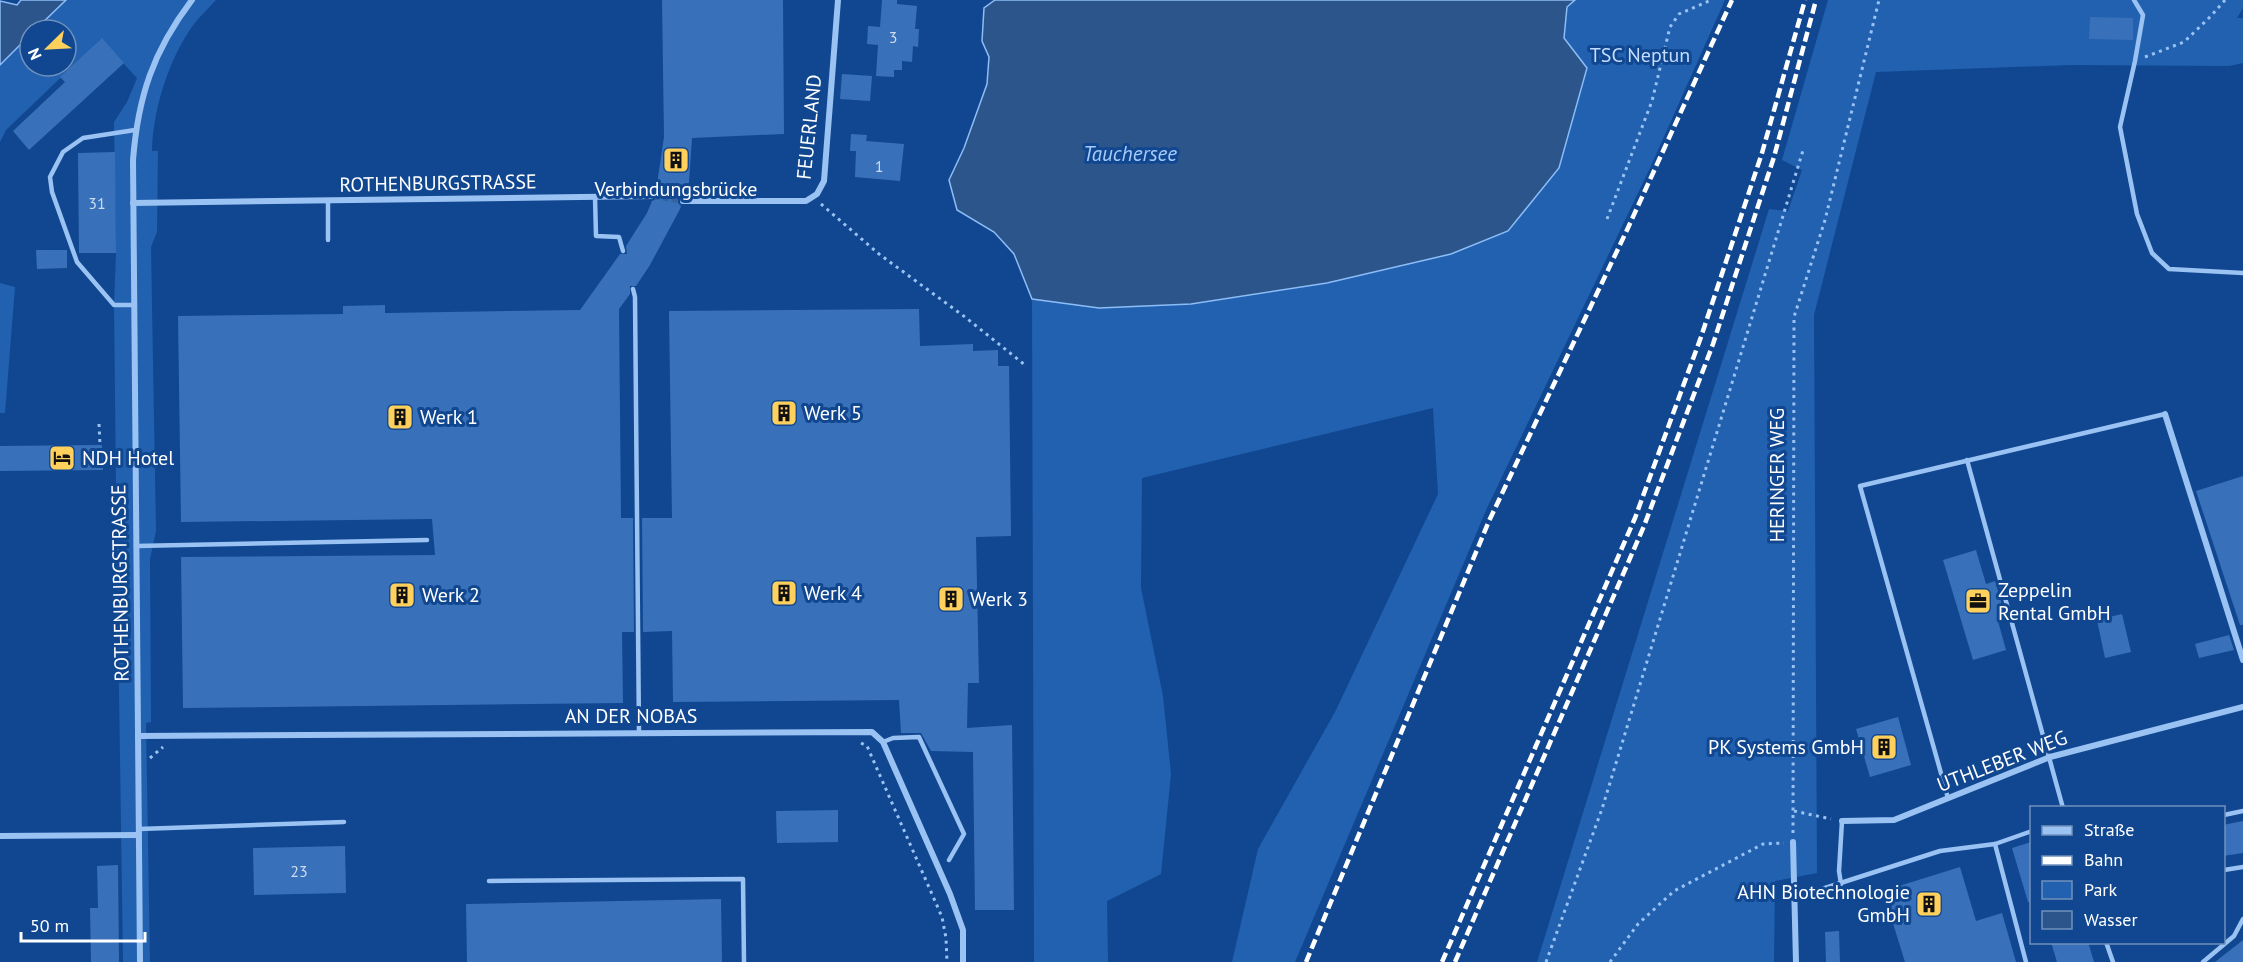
<svg xmlns="http://www.w3.org/2000/svg" width="2243" height="962" font-family="'PT Sans',sans-serif">
<style>
.green{fill:#2161b0}
.water{fill:#2c558b;stroke:#8cbdf7;stroke-width:1.5}
.building{fill:#3871b9}
.lines{fill:none;stroke-linecap:round;stroke-linejoin:round}
.minor-tunnel{stroke:#3463a1;stroke-width:6;stroke-dasharray:6 3;stroke-linecap:butt}
.path{stroke:#9ac2f3;stroke-width:3;stroke-dasharray:3 4.5;stroke-linecap:butt}
.service{stroke:#9ac2f3;stroke-width:4.5}
.minor{stroke:#9ac2f3;stroke-width:6}
.rail{stroke:#fff;stroke-width:4.5;stroke-dasharray:10 4.5;stroke-linecap:butt}
.labels{text-anchor:middle;stroke-width:6;stroke-linejoin:round;paint-order:stroke}
.number-label{font-size:16px;fill:#cddcee}
.park-label{font-size:20px;fill:#c2ddfe;stroke:#104790}
.street-label{font-size:20px;fill:#fff;stroke:#104790}
.poi-label{font-size:20px;fill:#fff;stroke:#104790;text-anchor:start}
.water-label{font-size:21px;font-style:italic;fill:#a6ccfa;stroke:#104790}
</style>
<rect width="100%" height="100%" fill="#104790"/>
<!-- green -->
<g class="green">
<path d="M 66,0 L 216,0 C 209,8 201,15 194,24 C 169,58 153,109 152,151 L 158,151 L 157,232 L 151,247 L 156,531 L 150,559 L 151,722 L 146,723 L 150,962 L 123,962 L 116,489 L 114,305 L 116,253 L 114,122 L 127,102 L 137,78 L 101,39 L 6,130 L 0,142 L 0,65 L 30,35 L 30,66 L 66,66 L 66,30 L 35,30 Z"/>
<path d="M 1575,0 L 1725,0 L 1650,168 L 1487,508 L 1295,962 L 1232,962 L 1258,849 L 1335,712 L 1438,494 L 1433,408 L 1142,478 L 1141,588 L 1163,696 L 1171,774 L 1161,874 L 1107,901 L 1108,962 L 1034,962 L 1032,299 L 1099,308 L 1191,304 L 1327,283 L 1451,254 L 1508,231 L 1559,168 L 1587,69 L 1564,38 L 1567,7 Z"/>
<path d="M 1828,0 L 2243,0 L 2243,8 L 2237,18 L 2243,18 L 2243,63 L 2229,66 L 2072,65 L 1876,72 L 1814,315 L 1817,873 L 1775,881 L 1774,962 L 1537,962 L 1769,209 L 1788,211 L 1802,170 L 1782,160 Z"/>
<path d="M 0,283 L 15,287 L 5,413 L 0,413 Z"/>
</g>
<!-- water -->
<g class="water">
<path d="M 21,0 L 66,0 L 35,30 L 30,30 L 30,35 L 0,65 L 0,1 L 17,5 Z"/>
<path d="M 995,0 L 1575,0 L 1567,7 L 1564,38 L 1587,68 L 1559,168 L 1508,231 L 1451,254 L 1327,283 L 1191,304 L 1099,308 L 1032,299 L 1014,254 L 994,232 L 957,210 L 949,180 L 964,148 L 987,84 L 989,57 L 982,41 L 984,8 Z"/>
</g>
<!-- building -->
<g class="building">
<path d="M 662,0 L 783,0 L 784,134 L 692,138 L 689,182 L 684,196 L 678,199 L 678,203 L 681,206 L 680,209 L 650,265 L 636,286 L 630,286 L 630,294 L 619,309 L 621,518 L 633,518 L 634,632 L 622,632 L 623,703 L 183,708 L 181,557 L 435,555 L 432,519 L 181,522 L 178,316 L 343,314 L 343,306 L 385,305 L 385,313 L 580,310 L 620,254 L 627,254 L 626,246 L 647,213 L 652,201 L 659,198 L 659,194 L 656,191 L 664,137 Z"/>
<path d="M 882,0 L 897,0 L 897,4 L 917,6 L 915,29 L 919,29 L 918,47 L 913,46 L 912,62 L 902,61 L 902,70 L 894,70 L 894,77 L 876,76 L 878,45 L 867,44 L 868,26 L 880,27 Z"/>
<path d="M 2090,17 L 2133,18 L 2133,40 L 2089,39 Z"/>
<path d="M 102,38 L 124,63 L 29,150 L 13,131 L 65,82 L 60,77 Z"/>
<path d="M 842,74 L 872,76 L 870,101 L 840,99 Z"/>
<path d="M 851,134 L 867,135 L 866,141 L 904,144 L 900,181 L 855,177 L 856,151 L 850,151 Z"/>
<path d="M 115,152 L 116,253 L 79,253 L 78,153 Z"/>
<path d="M 36,250 L 67,250 L 67,268 L 37,269 Z"/>
<path d="M 919,309 L 920,346 L 973,344 L 973,351 L 998,350 L 998,366 L 1009,366 L 1011,536 L 976,537 L 979,683 L 968,683 L 967,728 L 1012,725 L 1014,910 L 975,910 L 973,752 L 931,751 L 921,733 L 901,733 L 899,700 L 673,702 L 672,631 L 643,632 L 642,518 L 672,518 L 669,311 Z"/>
<path d="M 102,445 L 103,470 L 0,471 L 0,446 Z"/>
<path d="M 2243,476 L 2243,625 L 2240,625 L 2196,491 Z"/>
<path d="M 1976,550 L 1986,584 L 1995,581 L 2006,618 L 1998,621 L 2006,650 L 1973,660 L 1943,560 Z"/>
<path d="M 2122,614 L 2131,652 L 2105,658 L 2097,620 Z"/>
<path d="M 2229,635 L 2234,650 L 2199,658 L 2195,644 Z"/>
<path d="M 1898,717 L 1911,765 L 1870,777 L 1856,729 Z"/>
<path d="M 838,810 L 838,842 L 777,843 L 776,811 Z"/>
<path d="M 2243,821 L 2243,853 L 2223,856 L 2223,825 Z"/>
<path d="M 2031,842 L 2031,902 L 2028,902 L 2012,848 Z"/>
<path d="M 345,846 L 346,893 L 254,895 L 253,848 Z"/>
<path d="M 118,865 L 119,962 L 91,962 L 90,908 L 98,908 L 97,866 Z"/>
<path d="M 1960,867 L 1976,921 L 2002,913 L 2016,962 L 1905,962 L 1883,891 Z"/>
<path d="M 721,899 L 722,962 L 467,962 L 466,904 Z"/>
<path d="M 1839,931 L 1840,962 L 1826,962 L 1825,932 Z"/>
<path d="M 2243,940 L 2243,962 L 2215,962 Z"/>
<path d="M 2051,942 L 2088,942 L 2094,962 L 2057,962 Z"/>
</g>
<g class="lines">
<!-- minor-tunnel -->
<path class="minor-tunnel" d="M 654,196 L 683,201"/>
<!-- path -->
<g class="path">
<path d="M 2145,57 L 2184,42 L 2211,16 L 2225,0"/>
<path d="M 821,204 L 879,254 L 965,317 L 1025,365"/>
<path d="M 1607,219 L 1652,101 L 1670,27 L 1679,14 L 1711,0"/>
<path d="M 99,424 L 100,445"/>
<path d="M 861,743 L 867,746 L 942,917 L 946,938 L 947,962"/>
<path d="M 150,758 L 163,747"/>
<path d="M 1794,811 L 1831,819"/>
<path d="M 1793,833 L 1794,317 L 1825,220 L 1879,0"/>
<path d="M 1546,962 L 1602,809 L 1804,147"/>
<path d="M 1610,962 L 1638,924 L 1674,891 L 1763,844 L 1784,843"/>
</g>
<!-- service -->
<g class="service">
<path d="M 2134,0 L 2143,15 L 2135,61 L 2120,127 L 2137,214 L 2152,253 L 2169,269 L 2243,273"/>
<path d="M 595,197 L 596,236 L 619,237 L 623,251"/>
<path d="M 328,240 L 328,200"/>
<path d="M 633,289 L 635,297 L 639,733"/>
<path d="M 134,305 L 114,305 L 77,262 L 52,192 L 50,177 L 63,152 L 83,138 L 135,130"/>
<path d="M 1967,460 L 2063,808"/>
<path d="M 136,546 L 427,540"/>
<path d="M 883,742 L 893,738 L 919,737 L 964,834 L 949,860"/>
<path d="M 1948,798 L 1860,486 L 2165,414"/>
<path d="M 2224,815 L 2243,811"/>
<path d="M 139,829 L 344,822"/>
<path d="M 1995,844 L 2026,962"/>
<path d="M 2224,870 L 2243,867"/>
<path d="M 489,881 L 743,879 L 744,962"/>
<path d="M 1841,884 L 1839,871 L 1842,821"/>
<path d="M 1794,898 L 1940,851 L 1995,844 L 2032,831"/>
<path d="M 2106,942 L 2113,962"/>
<path d="M 2203,962 L 2234,936 L 2243,919"/>
</g>
<!-- minor -->
<g class="minor">
<path d="M 683,201 L 806,201 L 817,194 L 824,181 L 838,0"/>
<path d="M 133,203 L 654,196"/>
<path d="M 2165,414 L 2243,660"/>
<path d="M 138,736 L 872,732 L 883,742 L 950,894 L 963,930 L 963,962"/>
<path d="M 1842,821 L 1894,820 L 2050,757 L 2243,707"/>
<path d="M 0,836 L 139,835"/>
<path d="M 1793,842 L 1796,962"/>
<path d="M 140,962 L 133,160 C 138,97 153,51 192,0"/>
</g>
<!-- rail -->
<g class="rail">
<path d="M 1306,962 L 1489,521 L 1627,230 L 1732,0"/>
<path d="M 1442,962 L 1635,518 L 1701,337 L 1762,153 L 1805,0"/>
<path d="M 1455,962 L 1644,526 L 1713,344 L 1774,157 L 1816,0"/>
</g>
</g>
<!-- icons -->
<defs>
<symbol id="building-square" viewBox="-11 -11 22 22"><rect x="-9" y="-9" width="18" height="18" rx="4" fill="#ffd15c" stroke="#104790"/><path d="M-4-6H4V6H1V3H-1V6H-4ZM-2.5-4.3h1.7v1.8h-1.7ZM.8-4.3h1.7v1.8H.8ZM-2.5-1h1.7V.8h-1.7ZM.8-1h1.7V.8H.8Z" fill="#111"/></symbol>
<symbol id="hotel-square" viewBox="-11 -11 22 22"><rect x="-9" y="-9" width="18" height="18" rx="4" fill="#ffd15c" stroke="#104790"/><path d="M-6-4.5h1.5V1H6V5H4.5V3h-9V5H-6ZM-4 0a1.8 1.8 0 1 1 3.6 0ZM.5 0V-2.5h3Q6-2.5 6 0Z" fill="#111"/></symbol>
<symbol id="office-square" viewBox="-11 -11 22 22"><rect x="-9" y="-9" width="18" height="18" rx="4" fill="#ffd15c" stroke="#104790"/><path d="M-6-3h4V-5.5h4V-3h4V5H-6ZM-1-4.5V-3h2v-1.5ZM-6 0V1H6V0Z" fill="#111"/></symbol>
</defs>
<g fill-rule="evenodd">
<use href="#building-square" x="661" y="145" width="30" height="30"/>
<use href="#building-square" x="769" y="398" width="30" height="30"/>
<use href="#building-square" x="385" y="402" width="30" height="30"/>
<use href="#hotel-square" x="47" y="443" width="30" height="30"/>
<use href="#building-square" x="769" y="578" width="30" height="30"/>
<use href="#building-square" x="387" y="580" width="30" height="30"/>
<use href="#building-square" x="936" y="584" width="30" height="30"/>
<use href="#office-square" x="1963" y="586" width="30" height="30"/>
<use href="#building-square" x="1869" y="732" width="30" height="30"/>
<use href="#building-square" x="1914" y="889" width="30" height="30"/>
</g>
<g class="labels">
<!-- number labels -->
<g class="number-label">
<text x="893" y="43">3</text>
<text x="879" y="172">1</text>
<text x="97" y="209">31</text>
<text x="299" y="877">23</text>
</g>
<!-- park labels -->
<g class="park-label">
<text x="1640" y="62">TSC Neptun</text>
</g>
<!-- street labels -->
<g class="street-label">
<text transform="translate(809 127) rotate(-84)" y="7">FEUERLAND</text>
<text transform="translate(438 183) rotate(-1)" y="7">ROTHENBURGSTRASSE</text>
<text transform="translate(1777 475) rotate(-90)" y="7">HERINGER WEG</text>
<text transform="translate(120 583) rotate(-91)" y="7">ROTHENBURGSTRASSE</text>
<text x="631" y="723">AN DER NOBAS</text>
<text transform="translate(2002 761) rotate(-21)" y="7">UTHLEBER WEG</text>
</g>
<!-- poi labels -->
<g class="poi-label">
<text x="676" y="196" text-anchor="middle">Verbindungsbrücke</text>
<text x="804" y="420">Werk 5</text>
<text x="420" y="424">Werk 1</text>
<text x="82" y="465">NDH Hotel</text>
<text x="1998" y="597">Zeppelin<tspan x="1998" dy="23">Rental GmbH</tspan></text>
<text x="804" y="600">Werk 4</text>
<text x="422" y="602">Werk 2</text>
<text x="970" y="606">Werk 3</text>
<text x="1864" y="754" text-anchor="end">PK Systems GmbH</text>
<text x="1910" y="899" text-anchor="end">AHN Biotechnologie<tspan x="1910" dy="23">GmbH</tspan></text>
</g>
<!-- water labels -->
<g class="water-label">
<text x="1130" y="161">Tauchersee</text>
</g>
</g>
<!-- legend -->
<rect x="2030" y="806" width="195" height="138" fill="#104790" stroke="#7091bc" stroke-width="1.5"/>
<rect x="2042" y="826" width="30" height="9" fill="#9ac2f3" stroke="#7091bc" stroke-width="1.5"/>
<text x="2084" y="836" font-size="18" fill="#ffffff">Straße</text>
<rect x="2042" y="856" width="30" height="9" fill="#ffffff" stroke="#7091bc" stroke-width="1.5"/>
<text x="2084" y="866" font-size="18" fill="#ffffff">Bahn</text>
<rect x="2042" y="881" width="30" height="18" fill="#2161b0" stroke="#7091bc" stroke-width="1.5"/>
<text x="2084" y="896" font-size="18" fill="#ffffff">Park</text>
<rect x="2042" y="911" width="30" height="18" fill="#2c558b" stroke="#7091bc" stroke-width="1.5"/>
<text x="2084" y="926" font-size="18" fill="#ffffff">Wasser</text>
<!-- north arrow -->
<g transform="translate(48 48) rotate(246)"><circle r="28" fill="#104790" stroke="#7091bc" stroke-width="1.5"/>
<path d="M0-4.5L10 22L0 15L-10 22Z" fill="#ffd15c"/>
<text y="-9" font-size="16" font-weight="bold" text-anchor="middle" fill="#ffffff">N</text>
</g>
<!-- scale -->
<path d="M21 932v9h124v-9" fill="none" stroke="#ffffff" stroke-width="3"/>
<text x="30" y="932" font-size="18" fill="#ffffff" stroke="#104790" stroke-width="4.5" paint-order="stroke">50 m</text>
</svg>
